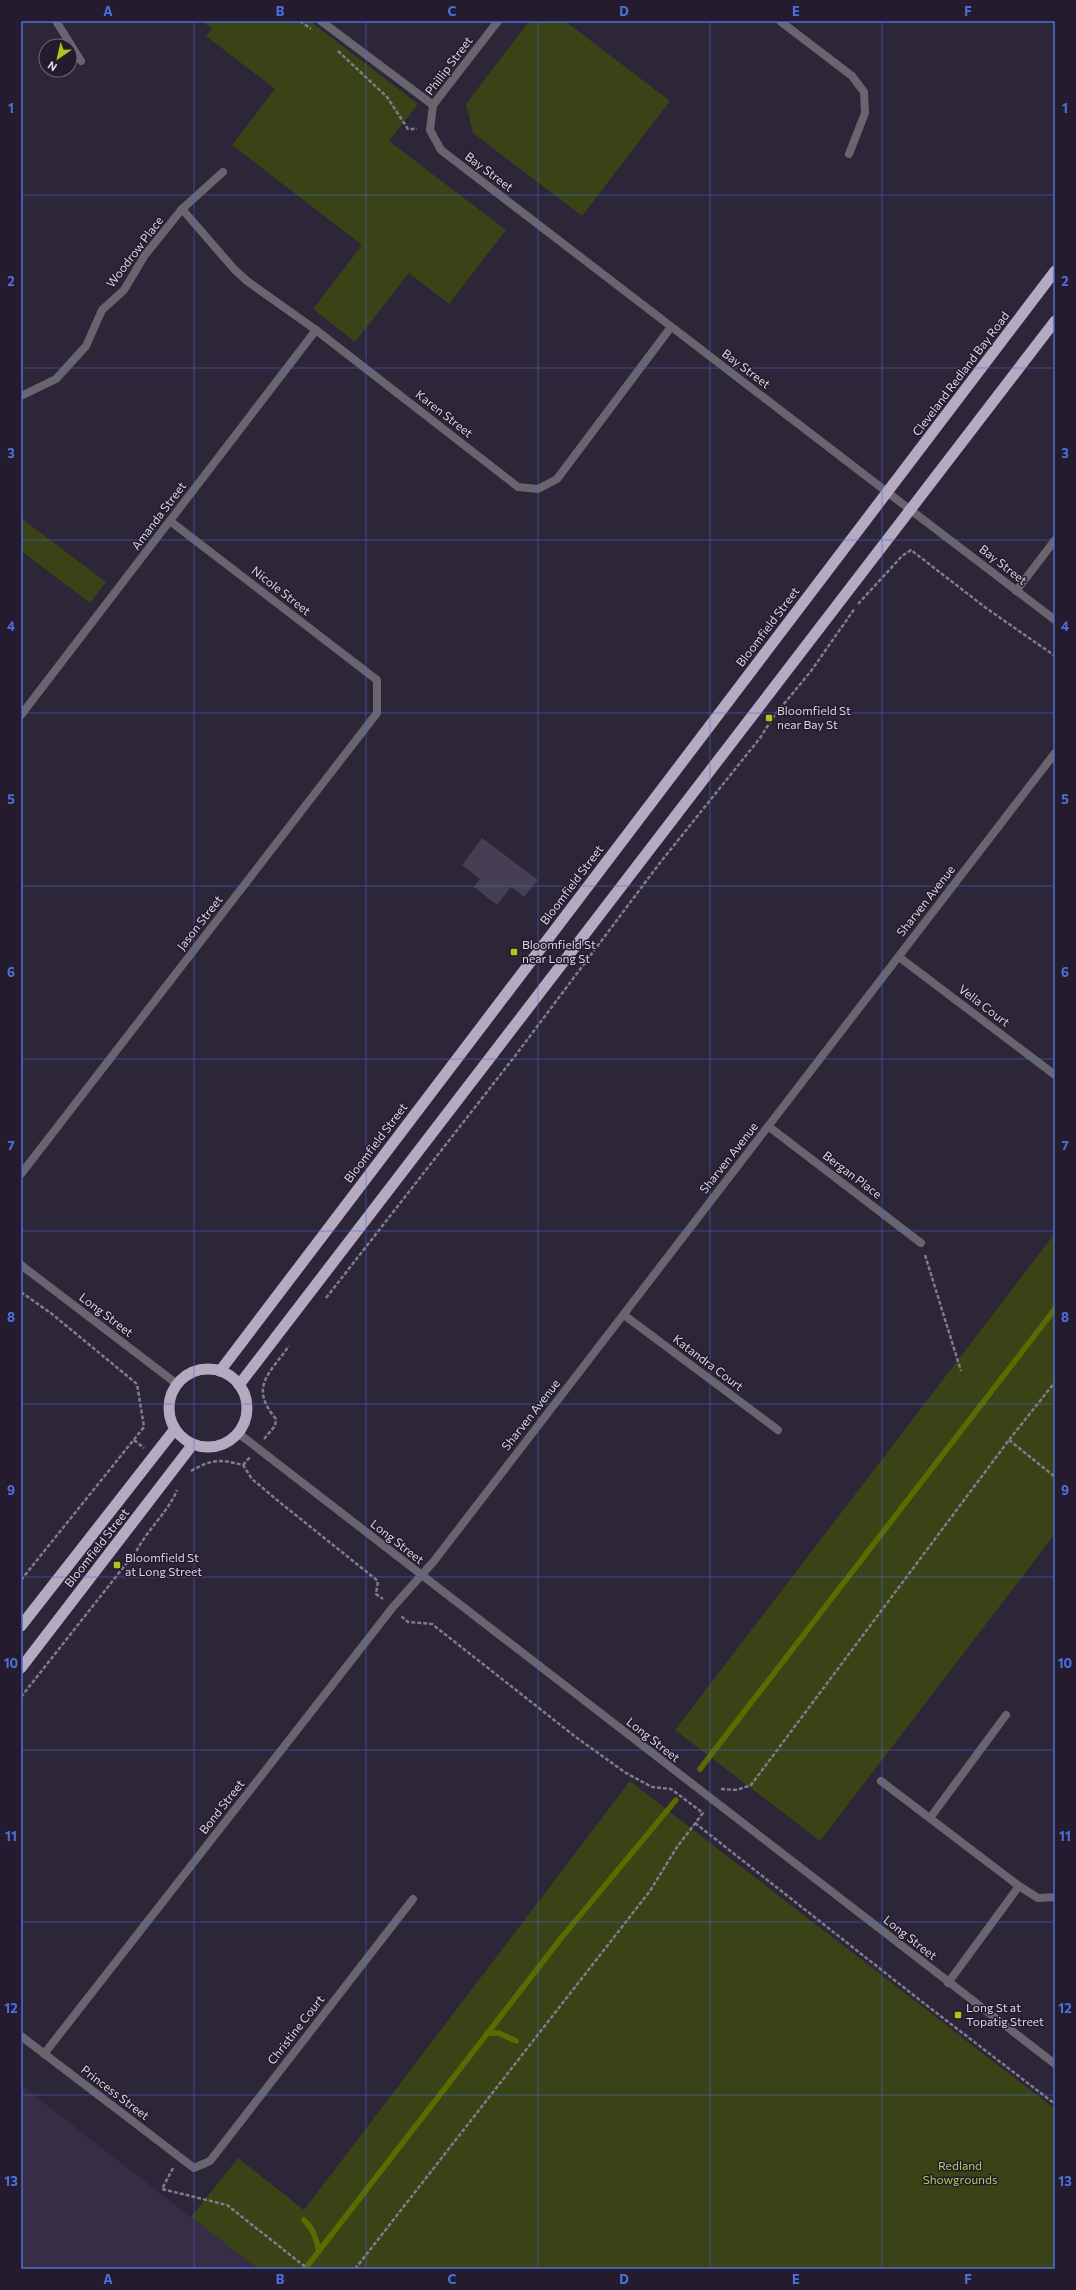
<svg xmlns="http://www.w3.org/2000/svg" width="1076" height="2290" font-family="Commissioner,sans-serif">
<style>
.built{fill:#382d46}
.green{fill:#394316}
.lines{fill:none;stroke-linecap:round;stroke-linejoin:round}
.stream{stroke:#5a6c00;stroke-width:5.5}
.building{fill:#463e52}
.path{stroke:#827b8b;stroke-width:2.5;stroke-dasharray:4 2;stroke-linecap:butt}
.service{stroke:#69656f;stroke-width:8}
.minor{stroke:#69656f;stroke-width:8}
.tertiary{stroke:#69656f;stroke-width:8}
.trunk{stroke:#b4aac2;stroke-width:11}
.grid{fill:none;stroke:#4c70db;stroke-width:1;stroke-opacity:0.55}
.poi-dot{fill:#a9c719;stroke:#241c2e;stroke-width:1.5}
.labels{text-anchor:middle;stroke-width:3;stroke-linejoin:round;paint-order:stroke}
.street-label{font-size:12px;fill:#dbd6e3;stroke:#241c2e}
.poi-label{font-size:12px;fill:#dbd6e3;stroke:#241c2e;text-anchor:start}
.park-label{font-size:12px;fill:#b2cc54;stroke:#241c2e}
.neatline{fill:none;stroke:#4c70db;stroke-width:1.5}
.grid-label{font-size:13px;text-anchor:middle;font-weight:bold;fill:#4c70db}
</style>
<rect width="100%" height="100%" fill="#2d2538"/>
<!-- built -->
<path class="built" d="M 21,2085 L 255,2267 L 254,2269 L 21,2269 Z"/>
<!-- green -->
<g class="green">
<path d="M 202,21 L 310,21 L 418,104 L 389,141 L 506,230 L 449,304 L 409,273 L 355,342 L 313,309 L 362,245 L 232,145 L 275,89 L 206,36 L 212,29 Z"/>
<path d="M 529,21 L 565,21 L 670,101 L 582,216 L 473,133 L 466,104 Z"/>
<path d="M 21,518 L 106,582 L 90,603 L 21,551 Z"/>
<path d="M 1055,1233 L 1055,1534 L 820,1841 L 675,1730 Z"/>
<path d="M 630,1781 L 1055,2109 L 1055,2269 L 258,2269 L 191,2217 L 238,2158 L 304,2210 Z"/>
</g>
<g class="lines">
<!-- stream -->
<g class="stream">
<path d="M 700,1769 L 1055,1309"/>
<path d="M 487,2033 L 499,2033 L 516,2041"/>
<path d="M 304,2220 C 314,2229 316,2239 319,2251"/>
<path d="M 305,2269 L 562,1937 L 676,1800"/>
</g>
</g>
<!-- building -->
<path class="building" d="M 482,838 L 538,880 L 524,897 L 511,887 L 497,905 L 474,887 L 480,879 L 462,865 Z"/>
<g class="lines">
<!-- path -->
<g class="path">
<path d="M 300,21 L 311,29"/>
<path d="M 338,51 L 387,97 L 408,129 L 417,129"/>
<path d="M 858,604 L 902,556 L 911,550 L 986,608 L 1055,656"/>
<path d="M 925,1255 L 961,1371"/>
<path d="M 21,1292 L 52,1314 L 137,1384 L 144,1427 L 21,1580"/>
<path d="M 326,1298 L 515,1056 L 659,864 L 760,738 L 774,716 L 811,671 L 855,608"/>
<path d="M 264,1439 L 275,1426 L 276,1419 C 249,1387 269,1374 289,1346"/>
<path d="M 134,1440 L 144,1448"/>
<path d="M 1009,1440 L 1055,1477"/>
<path d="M 243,1465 L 250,1457"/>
<path d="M 191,1471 C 212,1459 220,1459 243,1465 L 252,1479 L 277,1500 L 378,1581 L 376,1594 L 383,1599"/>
<path d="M 21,1697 L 137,1550 C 148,1529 168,1512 177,1490"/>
<path d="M 721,1789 L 737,1790 L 751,1785 L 1009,1440 L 1055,1382"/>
<path d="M 695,1823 L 921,2001 L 1055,2104"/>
<path d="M 173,2168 L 162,2189 L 227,2205 L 308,2269"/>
<path d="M 355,2269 L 650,1891 L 677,1847 L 703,1813 L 671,1789 L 652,1787 L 626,1773 L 577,1738 L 432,1624 L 408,1622 L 401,1616"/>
</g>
<!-- service -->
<g class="service">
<path d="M 321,21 L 433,105"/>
<path d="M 1016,591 L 1055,540"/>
<path d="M 881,1781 L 1019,1886 L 1038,1898 L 1055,1897"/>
<path d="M 930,1818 L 1006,1715"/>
<path d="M 948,1983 L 1019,1886"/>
</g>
<!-- minor -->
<g class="minor">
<path d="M 56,21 L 81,61"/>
<path d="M 498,21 L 433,105 L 430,130 L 441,150 L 887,492"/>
<path d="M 780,21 L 852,76 L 864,92 L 865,113 L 849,154"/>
<path d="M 182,209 L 234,269 L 247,281 L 316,330 L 518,487 L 538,489 L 557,479 L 671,327"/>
<path d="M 21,396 L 56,379 L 86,346 L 102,310 L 124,290 L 145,255 L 182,209 L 223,172"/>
<path d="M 21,715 L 316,330"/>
<path d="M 899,957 L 1055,1075"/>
<path d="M 768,1126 L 921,1243"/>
<path d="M 21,1174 L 377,713 L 377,680 L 170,521"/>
<path d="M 624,1315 L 778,1430"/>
<path d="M 238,1433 L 1055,2064"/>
<path d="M 21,2036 L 194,2168 L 210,2161 L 413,1899"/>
<path d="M 44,2054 L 393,1607 L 434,1561 L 1055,753"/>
</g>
<!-- tertiary -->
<g class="tertiary">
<path d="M 887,492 L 1055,620"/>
<path d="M 21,1265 L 177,1384"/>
</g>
<!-- trunk -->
<g class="trunk">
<circle cx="208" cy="1408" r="39"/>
<path d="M 220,1371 L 1055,271"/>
<path d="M 239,1385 L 1055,321"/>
<path d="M 21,1626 L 175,1429"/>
<path d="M 21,1668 L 193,1444"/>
</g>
</g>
<!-- grid -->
<path class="grid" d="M 194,21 L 194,2269M 366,21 L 366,2269M 538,21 L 538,2269M 710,21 L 710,2269M 882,21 L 882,2269M 21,195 L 1055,195M 21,368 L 1055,368M 21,540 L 1055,540M 21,713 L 1055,713M 21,886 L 1055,886M 21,1059 L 1055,1059M 21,1231 L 1055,1231M 21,1404 L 1055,1404M 21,1577 L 1055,1577M 21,1750 L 1055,1750M 21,1922 L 1055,1922M 21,2095 L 1055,2095"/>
<!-- markers -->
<g class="poi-dot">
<rect x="765" y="714" width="8" height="8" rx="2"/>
<rect x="510" y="948" width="8" height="8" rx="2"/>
<rect x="113" y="1561" width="8" height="8" rx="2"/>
<rect x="954" y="2011" width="8" height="8" rx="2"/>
</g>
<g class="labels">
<!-- street labels -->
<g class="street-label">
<text transform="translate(449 66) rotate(-53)" y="4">Phillip Street</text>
<text transform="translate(489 172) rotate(37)" y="4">Bay Street</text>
<text transform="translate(135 252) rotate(-53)" y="4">Woodrow Place</text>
<text transform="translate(746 369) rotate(37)" y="4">Bay Street</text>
<text transform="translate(961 374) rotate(-53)" y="4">Cleveland Redland Bay Road</text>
<text transform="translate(444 414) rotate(38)" y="4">Karen Street</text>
<text transform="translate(159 516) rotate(-53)" y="4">Amanda Street</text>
<text transform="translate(1003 565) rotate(38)" y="4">Bay Street</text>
<text transform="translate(281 591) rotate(38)" y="4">Nicole Street</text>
<text transform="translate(768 627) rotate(-53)" y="4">Bloomfield Street</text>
<text transform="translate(572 885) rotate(-53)" y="4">Bloomfield Street</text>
<text transform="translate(926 901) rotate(-52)" y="4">Sharven Avenue</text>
<text transform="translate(200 923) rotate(-52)" y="4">Jason Street</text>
<text transform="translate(984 1006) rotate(37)" y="4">Vella Court</text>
<text transform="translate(376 1143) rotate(-53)" y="4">Bloomfield Street</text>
<text transform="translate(729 1158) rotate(-52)" y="4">Sharven Avenue</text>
<text transform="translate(852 1175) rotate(37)" y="4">Bergan Place</text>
<text transform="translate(106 1315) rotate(37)" y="4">Long Street</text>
<text transform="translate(708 1363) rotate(37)" y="4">Katandra Court</text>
<text transform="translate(531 1415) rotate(-52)" y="4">Sharven Avenue</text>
<text transform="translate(397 1542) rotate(38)" y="4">Long Street</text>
<text transform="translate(97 1548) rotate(-52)" y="4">Bloomfield Street</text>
<text transform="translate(653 1740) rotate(38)" y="4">Long Street</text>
<text transform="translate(222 1807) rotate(-52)" y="4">Bond Street</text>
<text transform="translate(910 1938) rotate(38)" y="4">Long Street</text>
<text transform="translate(296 2030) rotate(-52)" y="4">Christine Court</text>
<text transform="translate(115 2093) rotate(37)" y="4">Princess Street</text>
</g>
<!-- poi labels -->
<g class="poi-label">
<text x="777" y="715">Bloomfield St<tspan x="777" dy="14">near Bay St</tspan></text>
<text x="522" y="949">Bloomfield St<tspan x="522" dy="14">near Long St</tspan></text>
<text x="125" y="1562">Bloomfield St<tspan x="125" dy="14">at Long Street</tspan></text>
<text x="966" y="2012">Long St at<tspan x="966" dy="14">Topatig Street</tspan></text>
</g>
<!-- park labels -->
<g class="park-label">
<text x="960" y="2170">Redland<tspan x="960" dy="14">Showgrounds</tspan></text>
</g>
</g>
<!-- border -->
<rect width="1076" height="2290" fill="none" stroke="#241c2e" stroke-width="44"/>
<!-- north arrow -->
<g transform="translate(58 58) rotate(214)"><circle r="19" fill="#241c2e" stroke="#6d6676"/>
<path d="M0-3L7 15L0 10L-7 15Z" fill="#a9c719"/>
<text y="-6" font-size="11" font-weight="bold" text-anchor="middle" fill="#dbd6e3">N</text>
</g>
<rect x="22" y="22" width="1032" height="2246" class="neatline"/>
<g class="grid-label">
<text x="108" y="16">A</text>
<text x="280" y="16">B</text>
<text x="452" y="16">C</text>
<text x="624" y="16">D</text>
<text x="796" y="16">E</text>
<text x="968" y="16">F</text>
<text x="11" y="113">1</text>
<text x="1065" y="113">1</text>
<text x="11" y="286">2</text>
<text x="1065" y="286">2</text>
<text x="11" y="458">3</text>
<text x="1065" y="458">3</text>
<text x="11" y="631">4</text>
<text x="1065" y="631">4</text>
<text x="11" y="804">5</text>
<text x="1065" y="804">5</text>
<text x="11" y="977">6</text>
<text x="1065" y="977">6</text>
<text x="11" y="1150">7</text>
<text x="1065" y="1150">7</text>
<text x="11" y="1322">8</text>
<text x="1065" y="1322">8</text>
<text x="11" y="1495">9</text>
<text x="1065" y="1495">9</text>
<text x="11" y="1668">10</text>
<text x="1065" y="1668">10</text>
<text x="11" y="1841">11</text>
<text x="1065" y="1841">11</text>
<text x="11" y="2013">12</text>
<text x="1065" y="2013">12</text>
<text x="11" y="2186">13</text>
<text x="1065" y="2186">13</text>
<text x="108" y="2284">A</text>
<text x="280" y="2284">B</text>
<text x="452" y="2284">C</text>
<text x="624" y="2284">D</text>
<text x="796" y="2284">E</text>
<text x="968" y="2284">F</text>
</g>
</svg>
